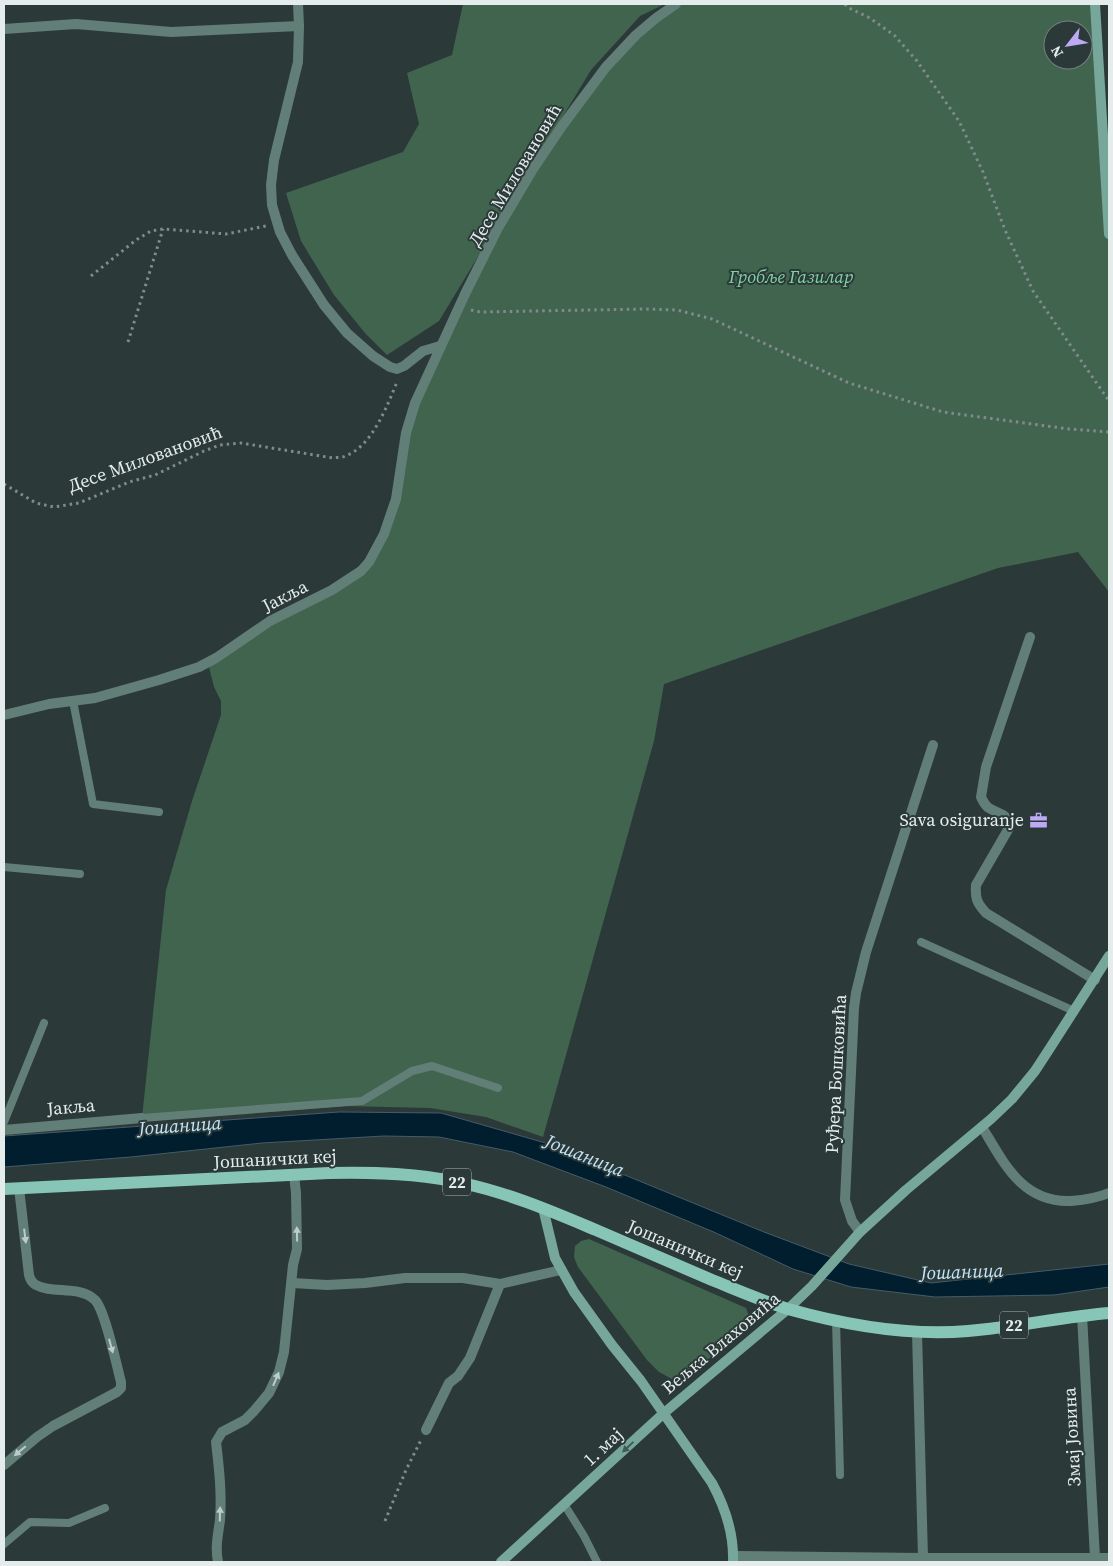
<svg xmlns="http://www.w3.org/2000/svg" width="1113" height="1566" font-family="'Source Serif 4',serif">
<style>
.green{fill:#41644f;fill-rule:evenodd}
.water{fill:#011e2f;stroke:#455c68}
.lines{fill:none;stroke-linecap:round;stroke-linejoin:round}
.path{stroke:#808b8b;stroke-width:3;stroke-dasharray:2.5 4;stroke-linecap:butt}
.lane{stroke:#617f77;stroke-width:8}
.street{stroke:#617f77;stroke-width:10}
.secondary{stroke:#77a79b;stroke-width:10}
.primary{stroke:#87c6b7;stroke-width:12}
.oneway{fill:#bdcbc9}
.oneway2{fill:#425a56}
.labels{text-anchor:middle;stroke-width:4;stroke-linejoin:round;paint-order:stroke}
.shield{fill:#2c3939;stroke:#adb6b6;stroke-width:1}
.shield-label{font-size:16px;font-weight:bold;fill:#e4ecec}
.street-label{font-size:18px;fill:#e4ecec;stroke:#2c3939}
.park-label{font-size:18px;font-style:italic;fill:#7dd4a3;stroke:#2c3939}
.poi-label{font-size:18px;fill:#e4ecec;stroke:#2c3939;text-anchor:end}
.water-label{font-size:19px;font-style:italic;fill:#c5e5fa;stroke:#2c3939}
</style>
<rect width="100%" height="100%" fill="#2c3939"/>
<!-- green -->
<g class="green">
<path d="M 463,4 L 665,4 L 640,16 L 591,70 L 439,321 L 387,355 L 365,333 L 334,295 L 301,241 L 286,193 L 403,152 L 419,124 L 407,73 L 452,55 Z"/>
<path d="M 676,4 L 1095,4 L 1104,142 L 1109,143 L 1109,592 L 1078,552 L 998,568 L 664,684 L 654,741 L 543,1137 L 486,1117 L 430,1108 L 345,1106 L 270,1112 L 142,1118 L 166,890 L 192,801 L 221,715 L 221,701 L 214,687 L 208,663 L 351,578 L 384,534 L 406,433 L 498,228 L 606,67 ZM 1053,30 L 1083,30 L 1083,60 L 1053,60 Z"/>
<path d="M 589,1239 L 746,1308 L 749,1316 L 746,1326 L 688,1377 L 672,1379 L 659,1372 L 647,1360 L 578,1267 L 574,1257 L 575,1246 L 581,1241 Z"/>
</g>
<!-- water -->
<path class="water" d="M 339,1112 L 441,1113 L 549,1144 L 764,1232 L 849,1264 L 931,1283 L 1109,1264 L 1109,1287 L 1054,1295 L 935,1297 L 851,1287 L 793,1269 L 716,1233 L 606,1187 L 513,1152 L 439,1137 L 384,1136 L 262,1143 L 131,1157 L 4,1167 L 4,1136 Z"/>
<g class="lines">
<!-- path -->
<g class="path">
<path d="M 845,4 L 847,7 L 870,18 L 895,36 L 917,61 L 959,121 L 983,172 L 1005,230 L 1033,291 L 1109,401"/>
<path d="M 91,276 L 136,240 L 151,231 L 163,229 L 226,234 L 266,226"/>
<path d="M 471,310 L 480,312 L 644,309 L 677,310 L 712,319 L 849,383 L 943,412 L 1069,429 L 1109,432"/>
<path d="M 128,342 L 163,229"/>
<path d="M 4,484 L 36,503 L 54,507 L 79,503 L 129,482 L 155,475 L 204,451 L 220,445 L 241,443 L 333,458 C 337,457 342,458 345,456 C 372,447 387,406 397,382"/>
<path d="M 385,1521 L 406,1470 L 421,1440"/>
</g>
<!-- lane -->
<g class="lane">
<path d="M 73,701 L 93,804 L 159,812"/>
<path d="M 4,867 L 80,874"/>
<path d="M 921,942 L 1074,1011"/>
<path d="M 142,1118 L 362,1101 L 412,1071 L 432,1066 L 498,1088"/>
<path d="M 4,1122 L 44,1023"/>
<path d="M 836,1320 L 840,1475"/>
<path d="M 564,1504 L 584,1536 L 597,1562"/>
<path d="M 4,1544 L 30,1522 L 69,1523 L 105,1508"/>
</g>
<!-- street -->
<g class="street">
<path d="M 298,4 L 299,26 L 298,62 L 274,160 L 271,185 L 272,205 L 280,232 L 292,255 L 324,305 L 347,333 L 373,356 L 390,367 L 397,369 L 404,366 L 423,351 L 440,346"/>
<path d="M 4,29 L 76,24 L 171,32 L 299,26"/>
<path d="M 1030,637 L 986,767 L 981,797 C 983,801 985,806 989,808 C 999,815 1008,812 1009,828 L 976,885 C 975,899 977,903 986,913 L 1095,980"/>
<path d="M 4,715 L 49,704 L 95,698 L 159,680 L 199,667 L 216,658 L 270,621 L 332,590 L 361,571 L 369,562 L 384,534 L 396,499 L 406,433 L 415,403 L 465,294 L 498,228 L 533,169 L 562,126 L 606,67 L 636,35 L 656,18 L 676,4"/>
<path d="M 982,1127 C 1004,1163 1022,1203 1071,1201 C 1084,1200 1097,1198 1109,1193"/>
<path d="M 4,1130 L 142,1118"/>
<path d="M 860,1232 L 852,1221 L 845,1200 L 854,1008 L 856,993 L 866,952 L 933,745"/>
<path d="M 292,1283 L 327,1285 L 365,1283 L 405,1278 L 463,1278 L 500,1284 L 561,1270"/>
<path d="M 1082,1315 L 1095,1558"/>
<path d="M 917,1332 L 923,1558"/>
<path d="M 426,1430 L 449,1383 L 458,1376 L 470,1358 L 500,1284"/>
<path d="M 4,1465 L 37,1437 L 53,1426 L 117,1392 L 121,1388 L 121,1382 C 117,1367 105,1310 95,1300 C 80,1285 52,1294 36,1285 C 32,1283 30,1279 29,1275 L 19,1188"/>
<path d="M 734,1556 L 923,1558 L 1109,1558"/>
<path d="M 218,1562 C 215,1547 218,1535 220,1520 C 222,1493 219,1468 216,1442 L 222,1432 L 245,1420 L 254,1411 L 269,1393 L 279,1372 L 284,1352 L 293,1265 L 297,1249 L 296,1193 L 294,1175"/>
</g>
<!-- secondary -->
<g class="secondary">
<path d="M 1095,4 L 1109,234"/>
<path d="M 543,1208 L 555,1258 L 574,1292 L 612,1345 L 641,1381 L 712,1483 C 725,1507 734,1535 733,1562"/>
<path d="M 501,1562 L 664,1413 L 788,1309 L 812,1286 L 860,1232 L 906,1190 L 991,1119 L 1012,1099 L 1035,1071 L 1050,1048 L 1109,956"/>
</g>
<!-- primary -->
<path class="primary" d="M 4,1189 L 329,1173 C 374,1172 419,1173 462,1183 C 509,1193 553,1212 596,1230 C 635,1247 673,1263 712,1280 C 737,1290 762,1301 788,1309 C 845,1325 909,1336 968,1331 C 1016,1327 1062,1317 1109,1313"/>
</g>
<!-- one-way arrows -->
<defs><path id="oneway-solid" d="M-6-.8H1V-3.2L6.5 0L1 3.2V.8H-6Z" transform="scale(1.25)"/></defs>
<g class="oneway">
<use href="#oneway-solid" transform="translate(297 1234) rotate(-91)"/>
<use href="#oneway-solid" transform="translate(25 1236) rotate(83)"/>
<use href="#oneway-solid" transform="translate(111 1346) rotate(75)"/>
<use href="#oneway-solid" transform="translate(276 1379) rotate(-67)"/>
<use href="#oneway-solid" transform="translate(20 1451) rotate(140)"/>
<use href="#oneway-solid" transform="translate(220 1514) rotate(-88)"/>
</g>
<use class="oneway2" href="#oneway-solid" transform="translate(628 1447) rotate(137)"/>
<!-- icons -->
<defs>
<symbol id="office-bare" viewBox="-9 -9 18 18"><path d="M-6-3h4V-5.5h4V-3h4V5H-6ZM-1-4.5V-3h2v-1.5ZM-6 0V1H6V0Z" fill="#bea9f5" stroke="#2c3939" stroke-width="2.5" paint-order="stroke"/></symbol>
</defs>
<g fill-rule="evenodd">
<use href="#office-bare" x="1026" y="808" width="25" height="25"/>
</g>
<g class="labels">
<!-- shield labels -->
<g class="shield">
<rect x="443" y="1168.5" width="28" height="27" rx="4"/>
<rect x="1000" y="1311.5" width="28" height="27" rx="4"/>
</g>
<g class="shield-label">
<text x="457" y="1188">22</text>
<text x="1014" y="1331">22</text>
</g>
<!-- street labels -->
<g class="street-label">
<text transform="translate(515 175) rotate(-59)" y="6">Десе Миловановић</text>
<text transform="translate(145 459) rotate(-20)" y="6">Десе Миловановић</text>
<text transform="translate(285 596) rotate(-27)" y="6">Јакља</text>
<text transform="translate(836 1074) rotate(-87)" y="6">Руђера Бошковића</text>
<text transform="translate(71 1107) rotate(-5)" y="6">Јакља</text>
<text transform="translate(275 1159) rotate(-3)" y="6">Јошанички кеј</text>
<text transform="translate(685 1249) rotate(23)" y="6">Јошанички кеј</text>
<text transform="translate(721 1343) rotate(-40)" y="6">Вељка Влаховића</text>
<text transform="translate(1072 1437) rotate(-93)" y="6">Змај Јовина</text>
<text transform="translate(603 1447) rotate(-43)" y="6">1. мај</text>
</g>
<!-- park labels -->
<g class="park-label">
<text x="791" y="283">Гробље Газилар</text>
</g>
<!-- poi labels -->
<g class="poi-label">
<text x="1024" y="826">Sava osiguranje</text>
</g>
<!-- water labels -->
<g class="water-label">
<text transform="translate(180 1125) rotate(-4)" y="7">Јошаница</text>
<text transform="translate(585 1155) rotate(22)" y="7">Јошаница</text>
<text transform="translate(962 1271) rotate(-2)" y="7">Јошаница</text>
</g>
</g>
<!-- border -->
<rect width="1113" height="1566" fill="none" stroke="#e4ecec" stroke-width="10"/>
<!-- north arrow -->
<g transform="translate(1068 45) rotate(239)"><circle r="24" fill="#2c3939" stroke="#768181"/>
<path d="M0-4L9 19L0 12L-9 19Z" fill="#bea9f5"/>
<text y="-8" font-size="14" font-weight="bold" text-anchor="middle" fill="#e4ecec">N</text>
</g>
</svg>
